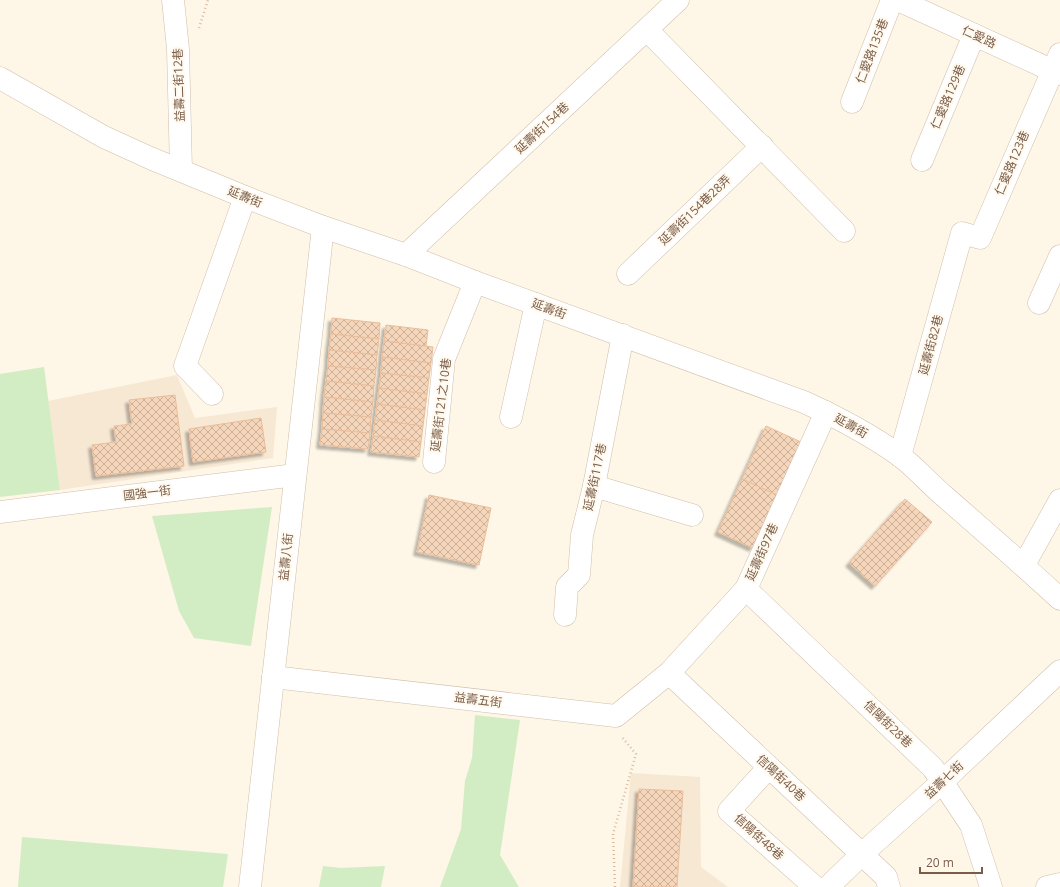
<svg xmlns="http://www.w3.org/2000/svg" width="1060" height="887" font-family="'Open Sans','Noto Sans TC',sans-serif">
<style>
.residential{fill:#f7e8d4}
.green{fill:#d2edc3}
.building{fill:url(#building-cross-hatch);stroke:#eabd9a;filter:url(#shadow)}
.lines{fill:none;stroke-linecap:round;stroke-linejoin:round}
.minor-casing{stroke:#d1beaa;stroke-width:23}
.path{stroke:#dcb99e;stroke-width:2.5;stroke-dasharray:1 3;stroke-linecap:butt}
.minor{stroke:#fff;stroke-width:22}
.labels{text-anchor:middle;stroke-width:4;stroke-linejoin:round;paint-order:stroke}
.street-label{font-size:12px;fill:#7a5c48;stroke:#fff9ee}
</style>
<defs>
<pattern id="building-cross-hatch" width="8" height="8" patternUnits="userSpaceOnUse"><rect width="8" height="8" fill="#f6d6bb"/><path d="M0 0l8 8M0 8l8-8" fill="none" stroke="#ccb19a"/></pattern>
<filter id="shadow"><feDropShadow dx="-3.5" dy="3.5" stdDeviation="1" flood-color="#0004"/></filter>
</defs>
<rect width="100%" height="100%" fill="#fef6e6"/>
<!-- residential -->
<g class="residential">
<path d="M 177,375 L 195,418 L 277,407 L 273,458 L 60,490 L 48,401 Z"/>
<path d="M 631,773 L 700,777 L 701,867 L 728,887 L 620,887 Z"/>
</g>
<!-- green -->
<g class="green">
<path d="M 44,367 L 60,490 L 0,497 L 0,374 Z"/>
<path d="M 272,507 L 251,646 L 194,638 L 179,611 L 152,516 Z"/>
<path d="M 475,715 L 520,720 L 500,855 L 519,887 L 440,887 L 461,829 L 465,781 L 472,758 Z"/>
<path d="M 22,837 L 228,854 L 223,887 L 18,887 Z"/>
<path d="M 323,866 L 341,868 L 385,866 L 381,887 L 319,887 Z"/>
</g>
<!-- building -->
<g class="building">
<path d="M 332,318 L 380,323 L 379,339 L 331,334 Z"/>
<path d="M 386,325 L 428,330 L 426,346 L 384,341 Z"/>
<path d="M 331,334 L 379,339 L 377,355 L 329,350 Z"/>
<path d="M 384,341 L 433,347 L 431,363 L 382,357 Z"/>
<path d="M 329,350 L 377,355 L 376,370 L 328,366 Z"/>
<path d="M 382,357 L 431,363 L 429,378 L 381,373 Z"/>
<path d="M 328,366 L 376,370 L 374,386 L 326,381 Z"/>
<path d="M 381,373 L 429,378 L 427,394 L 379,388 Z"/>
<path d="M 326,381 L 374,386 L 373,402 L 324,397 Z"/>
<path d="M 379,388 L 427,394 L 425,410 L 377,404 Z"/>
<path d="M 175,395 L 184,466 L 96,476 L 92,445 L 116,442 L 114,426 L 132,424 L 129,400 Z"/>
<path d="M 324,397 L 373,402 L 371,417 L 323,413 Z"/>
<path d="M 377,404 L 425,410 L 423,426 L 375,420 Z"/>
<path d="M 323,413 L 371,417 L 370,433 L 322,429 Z"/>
<path d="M 261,418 L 266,452 L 193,462 L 189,429 Z"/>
<path d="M 375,420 L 423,426 L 421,442 L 373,436 Z"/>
<path d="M 766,426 L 801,442 L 777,495 L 742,479 Z"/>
<path d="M 322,429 L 370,433 L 368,449 L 320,445 Z"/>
<path d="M 373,436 L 421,442 L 419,457 L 371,452 Z"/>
<path d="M 742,479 L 777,495 L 753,548 L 718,532 Z"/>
<path d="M 429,495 L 491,508 L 479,565 L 417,552 Z"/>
<path d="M 905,499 L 932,522 L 875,586 L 849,563 Z"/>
<path d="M 639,789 L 683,791 L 677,887 L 633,887 Z"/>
</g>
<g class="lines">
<defs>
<g id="minor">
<path d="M 173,0 L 178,49 L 181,170"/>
<path d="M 898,0 L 1060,74"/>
<path d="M 647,30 L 844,231"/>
<path d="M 0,78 L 104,137 L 150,158 L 245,197 L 323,227 L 406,255 L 475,282 L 804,402 C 837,417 869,434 899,455 C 915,467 929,483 944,496 C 983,530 1022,564 1060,599"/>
<path d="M 852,102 L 892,0"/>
<path d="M 922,160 L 974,35"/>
<path d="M 406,255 L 678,0"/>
<path d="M 628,274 L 762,146"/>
<path d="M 1039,303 L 1060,256"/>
<path d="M 212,394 L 185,366 L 245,197"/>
<path d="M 511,417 L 536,304"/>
<path d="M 900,456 L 962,233 L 980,238 L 1060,54"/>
<path d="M 434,462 L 444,359 L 475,282"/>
<path d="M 594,486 L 692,515"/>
<path d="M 0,512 L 295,475"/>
<path d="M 1024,565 L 1060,500"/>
<path d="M 746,589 L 933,768 L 971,825 L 991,887"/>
<path d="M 565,615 L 567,587 L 579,575 L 582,535 L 594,486 L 623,335"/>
<path d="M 669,673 L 886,877 L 889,887"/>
<path d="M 273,677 L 616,716 L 669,673 L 746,589 L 826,412"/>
<path d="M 769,767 L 729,811 L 815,887"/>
<path d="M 250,887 L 323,227"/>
<path d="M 828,887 L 862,854 L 942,782 L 1060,671"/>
<path d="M 1047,887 L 1060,884"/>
</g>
</defs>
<!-- minor casing -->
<use href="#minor" class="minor-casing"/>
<!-- path -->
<g class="path">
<path d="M 199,28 L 208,0"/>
<path d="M 615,887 L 613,834 L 636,754 L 621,736"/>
</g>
<!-- minor -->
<use href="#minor" class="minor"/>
</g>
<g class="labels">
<!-- street labels -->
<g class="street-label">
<text transform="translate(979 37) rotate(25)" y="4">仁愛路</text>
<text transform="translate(872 51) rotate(-69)" y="4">仁愛路135巷</text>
<text transform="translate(179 85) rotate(-92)" y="4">益壽二街12巷</text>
<text transform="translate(948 97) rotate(-67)" y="4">仁愛路129巷</text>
<text transform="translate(542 128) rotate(-43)" y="4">延壽街154巷</text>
<text transform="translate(1012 163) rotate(-67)" y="4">仁愛路123巷</text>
<text transform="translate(245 197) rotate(22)" y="4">延壽街</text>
<text transform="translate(695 210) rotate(-44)" y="4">延壽街154巷28弄</text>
<text transform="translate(549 309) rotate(20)" y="4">延壽街</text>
<text transform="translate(931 345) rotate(-75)" y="4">延壽街82巷</text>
<text transform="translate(441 405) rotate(-83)" y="4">延壽街121之10巷</text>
<text transform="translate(851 426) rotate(29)" y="4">延壽街</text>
<text transform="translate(595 477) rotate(-78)" y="4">延壽街117巷</text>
<text transform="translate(147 493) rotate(-7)" y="4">國強一街</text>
<text transform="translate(762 552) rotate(-66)" y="4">延壽街97巷</text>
<text transform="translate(286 557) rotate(-84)" y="4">益壽八街</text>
<text transform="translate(478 700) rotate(7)" y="4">益壽五街</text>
<text transform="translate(888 724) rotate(44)" y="4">信陽街28巷</text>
<text transform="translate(781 778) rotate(43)" y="4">信陽街40巷</text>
<text transform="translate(944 780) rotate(-43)" y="4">益壽七街</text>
<text transform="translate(759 837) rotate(42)" y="4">信陽街48巷</text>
</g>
</g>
<!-- scale -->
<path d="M920 867v6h62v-6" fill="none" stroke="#7a5c48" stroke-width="2"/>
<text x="926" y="867" font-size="12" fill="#7a5c48" stroke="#fff9ee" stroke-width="3" paint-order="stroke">20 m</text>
</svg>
